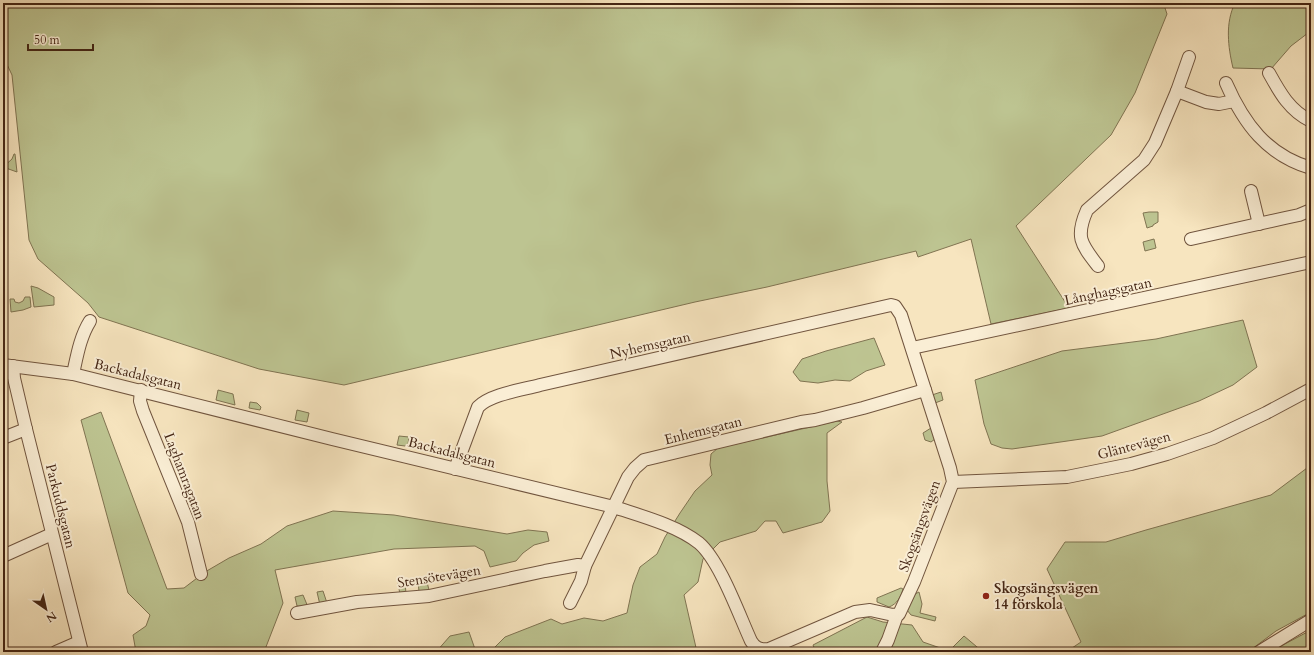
<svg xmlns="http://www.w3.org/2000/svg" width="1314" height="655" font-family="Cardo,serif">
<style>
.green{fill:#bdc491;stroke:#807452}
.lines{fill:none;stroke-linecap:round;stroke-linejoin:round}
.minor-casing{stroke:#71553f;stroke-width:14}
.minor{stroke:#faeed5;stroke-width:12}
.poi-dot{fill:#8f2418;stroke:#faeed5;stroke-width:1.5}
.labels{text-anchor:middle;stroke-width:4;stroke-linejoin:round;paint-order:stroke}
.street-label{font-size:14px;fill:#442514;stroke:#faeed5}
.poi-label{font-size:14px;font-weight:bold;fill:#442514;stroke:#faeed5;text-anchor:start}
</style>
<rect width="100%" height="100%" fill="#f7e5bf"/>
<filter id="stains"><feTurbulence type="fractalNoise" baseFrequency=".005" numOctaves="4"/><feColorMatrix values="0 0 0 0 .2 0 0 0 0 .09 0 0 0 0 .02 0 0 0 .5 -.17"/></filter>
<radialGradient id="worn" r=".72"><stop offset=".6" stop-color="#630" stop-opacity="0"/><stop offset="1" stop-color="#630" stop-opacity=".3"/></radialGradient>
<!-- green -->
<g class="green">
<path d="M 3,3 L 1165,3 L 1164,5 L 1167,14 L 1135,93 L 1111,135 L 1016,226 L 1069,308 L 991,324 L 971,239 L 918,257 L 916,251 L 767,287 L 695,302 L 344,385 L 259,369 L 99,317 L 88,303 L 38,259 L 29,240 L 12,75 L 3,56 Z"/>
<path d="M 1235,3 L 1311,3 L 1311,34 L 1308,33 L 1291,46 L 1271,69 L 1233,68 C 1228,47 1225,23 1235,3 Z"/>
<path d="M 14,154 L 15,154 L 17,172 L 3,167 L 12,159 Z"/>
<path d="M 1149,212 L 1158,212 L 1158,222 L 1153,225 L 1153,226 L 1147,228 L 1143,213 Z"/>
<path d="M 1154,239 L 1156,248 L 1145,251 L 1143,242 Z"/>
<path d="M 31,286 L 38,288 L 54,297 L 54,305 L 34,307 Z"/>
<path d="M 25,297 L 30,297 L 31,307 L 23,310 L 11,312 L 10,299 L 14,299 L 15,302 L 19,303 L 23,301 Z"/>
<path d="M 1243,320 L 1257,367 L 1233,385 L 1199,401 L 1102,436 L 1012,449 L 1002,448 L 991,444 L 984,424 L 975,380 L 1062,351 L 1156,339 Z"/>
<path d="M 874,338 L 885,365 L 866,371 L 850,381 L 835,380 L 818,383 L 800,381 L 793,372 L 802,359 L 826,351 Z"/>
<path d="M 218,390 L 233,394 L 235,405 L 216,400 Z"/>
<path d="M 941,392 L 943,400 L 935,403 L 932,395 Z"/>
<path d="M 250,402 L 257,403 L 261,407 L 260,410 L 249,408 Z"/>
<path d="M 297,410 L 309,413 L 307,422 L 295,420 Z"/>
<path d="M 101,412 L 167,589 L 184,588 L 205,572 L 229,558 L 261,544 L 287,526 L 333,511 L 394,515 L 507,534 L 528,530 L 547,532 L 549,541 L 534,545 L 523,553 L 516,561 L 490,567 L 484,551 L 475,546 L 394,549 L 275,570 L 283,603 L 264,652 L 136,652 L 133,635 L 146,626 L 150,615 L 128,593 L 81,420 Z"/>
<path d="M 837,421 L 842,422 L 827,433 L 827,481 L 830,511 L 822,522 L 783,533 L 776,521 L 765,521 L 756,531 L 720,542 L 703,559 L 698,582 L 684,595 L 697,652 L 486,652 L 491,651 L 505,637 L 551,619 L 562,624 L 584,618 L 603,621 L 627,613 L 633,585 L 640,567 L 657,554 L 665,537 L 680,513 L 695,491 L 712,475 L 710,465 L 711,454 L 718,448 Z"/>
<path d="M 931,428 L 932,431 L 933,431 L 935,439 L 931,442 L 925,440 L 923,433 Z"/>
<path d="M 399,436 L 409,437 L 408,444 L 405,446 L 397,445 Z"/>
<path d="M 1311,465 L 1311,612 L 1276,631 L 1248,652 L 1066,652 L 1081,642 L 1047,569 L 1065,542 L 1106,542 L 1146,530 L 1271,495 Z"/>
<path d="M 418,580 L 424,580 L 425,582 L 427,582 L 429,590 L 419,592 Z"/>
<path d="M 398,582 L 405,582 L 406,594 L 400,595 Z"/>
<path d="M 901,588 L 903,589 C 901,597 897,604 889,607 L 877,602 L 877,598 Z"/>
<path d="M 323,591 L 327,603 L 320,605 L 317,592 Z"/>
<path d="M 919,592 L 922,604 L 920,613 L 936,617 L 935,621 L 911,615 L 907,610 L 913,595 Z"/>
<path d="M 303,595 L 308,607 L 297,606 L 295,597 Z"/>
<path d="M 867,617 L 883,622 L 912,625 L 923,642 L 949,651 L 964,636 L 983,652 L 816,652 L 813,645 Z"/>
<path d="M 1311,630 L 1311,647 L 1302,652 L 1270,652 Z"/>
<path d="M 469,632 L 476,652 L 436,652 L 450,636 Z"/>
</g>
<g class="lines">
<defs>
<g id="minor">
<path d="M 1269,73 C 1280,93 1290,111 1311,121"/>
<path d="M 1226,83 C 1244,124 1267,155 1311,168"/>
<path d="M 1177,91 L 1189,57"/>
<path d="M 1251,191 L 1259,224"/>
<path d="M 1191,239 L 1285,218 L 1299,215 L 1311,210"/>
<path d="M 1098,266 C 1081,244 1075,237 1087,210 L 1144,160 L 1155,143 L 1177,91 L 1206,102 L 1219,104 L 1234,101"/>
<path d="M 912,348 L 1311,262"/>
<path d="M 3,365 L 73,374 L 332,439 L 614,507 C 641,516 676,525 699,543 C 720,561 739,615 751,641 C 755,648 760,650 769,649 L 855,612 L 870,610 L 893,615 L 899,614 L 914,582 L 953,482 L 950,468 L 901,315 L 895,306 L 891,305 L 540,385 C 522,390 491,394 478,407 L 455,469"/>
<path d="M 13,366 L 14,378 L 26,429 L 82,652"/>
<path d="M 73,374 C 77,356 80,337 90,321"/>
<path d="M 141,390 L 140,401 L 143,411 L 188,522 L 201,574"/>
<path d="M 3,438 L 26,429"/>
<path d="M 953,482 L 1067,477 L 1131,464 L 1167,454 L 1213,438 L 1266,413 L 1311,389"/>
<path d="M 3,556 L 52,534"/>
<path d="M 570,603 L 581,581 L 585,566 L 628,477 L 635,468 L 644,460 L 801,422 L 815,420 L 863,408 L 925,390"/>
<path d="M 297,613 L 357,602 L 429,596 L 545,571 L 578,565 L 585,566"/>
<path d="M 56,652 L 79,642"/>
<path d="M 882,652 L 888,640 L 897,615"/>
<path d="M 1259,652 L 1311,620"/>
</g>
</defs>
<!-- minor casing -->
<use href="#minor" class="minor-casing"/>
<!-- minor -->
<use href="#minor" class="minor"/>
</g>
<!-- markers -->
<circle class="poi-dot" cx="986" cy="596" r="4"/>
<g class="labels">
<!-- street labels -->
<g class="street-label">
<text transform="translate(1108 291) rotate(-12)" y="5">Långhagsgatan</text>
<text transform="translate(650 345) rotate(-13)" y="5">Nyhemsgatan</text>
<text transform="translate(138 374) rotate(14)" y="5">Backadalsgatan</text>
<text transform="translate(703 430) rotate(-14)" y="5">Enhemsgatan</text>
<text transform="translate(1134 445) rotate(-15)" y="5">Gläntevägen</text>
<text transform="translate(452 452) rotate(14)" y="5">Backadalsgatan</text>
<text transform="translate(185 476) rotate(69)" y="5">Laghamragatan</text>
<text transform="translate(61 506) rotate(76)" y="5">Parkuddsgatan</text>
<text transform="translate(919 526) rotate(-70)" y="5">Skogsängsvägen</text>
<text transform="translate(439 576) rotate(-9)" y="5">Stensötevägen</text>
</g>
<!-- poi labels -->
<g class="poi-label">
<text x="994" y="593">Skogsängsvägen<tspan x="994" dy="16">14 förskola</tspan></text>
</g>
</g>
<!-- margin -->
<rect width="1314" height="655" fill="none" stroke="#f7e5bf" stroke-width="16"/>
<rect x="4" y="4" width="1306" height="647" fill="none" stroke="#442514" stroke-width="2"/>
<rect x="8" y="8" width="1298" height="639" fill="none" stroke="#442514"/>
<!-- north arrow -->
<g transform="translate(46 609) rotate(146)" stroke="#faeed5" stroke-width="3" paint-order="stroke">
<path d="M0-3L7 15L0 10L-7 15Z" fill="#442514"/>
<text y="-6" font-size="11" font-weight="bold" text-anchor="middle" fill="#442514">N</text>
</g>
<!-- scale -->
<path d="M28 44v6h65v-6" fill="none" stroke="#442514" stroke-width="2"/>
<text x="34" y="44" font-size="12" fill="#442514" stroke="#faeed5" stroke-width="3" paint-order="stroke">50 m</text>
<rect width="100%" height="100%" filter="url(#stains)"/>
<rect width="100%" height="100%" fill="url(#worn)"/>
</svg>
